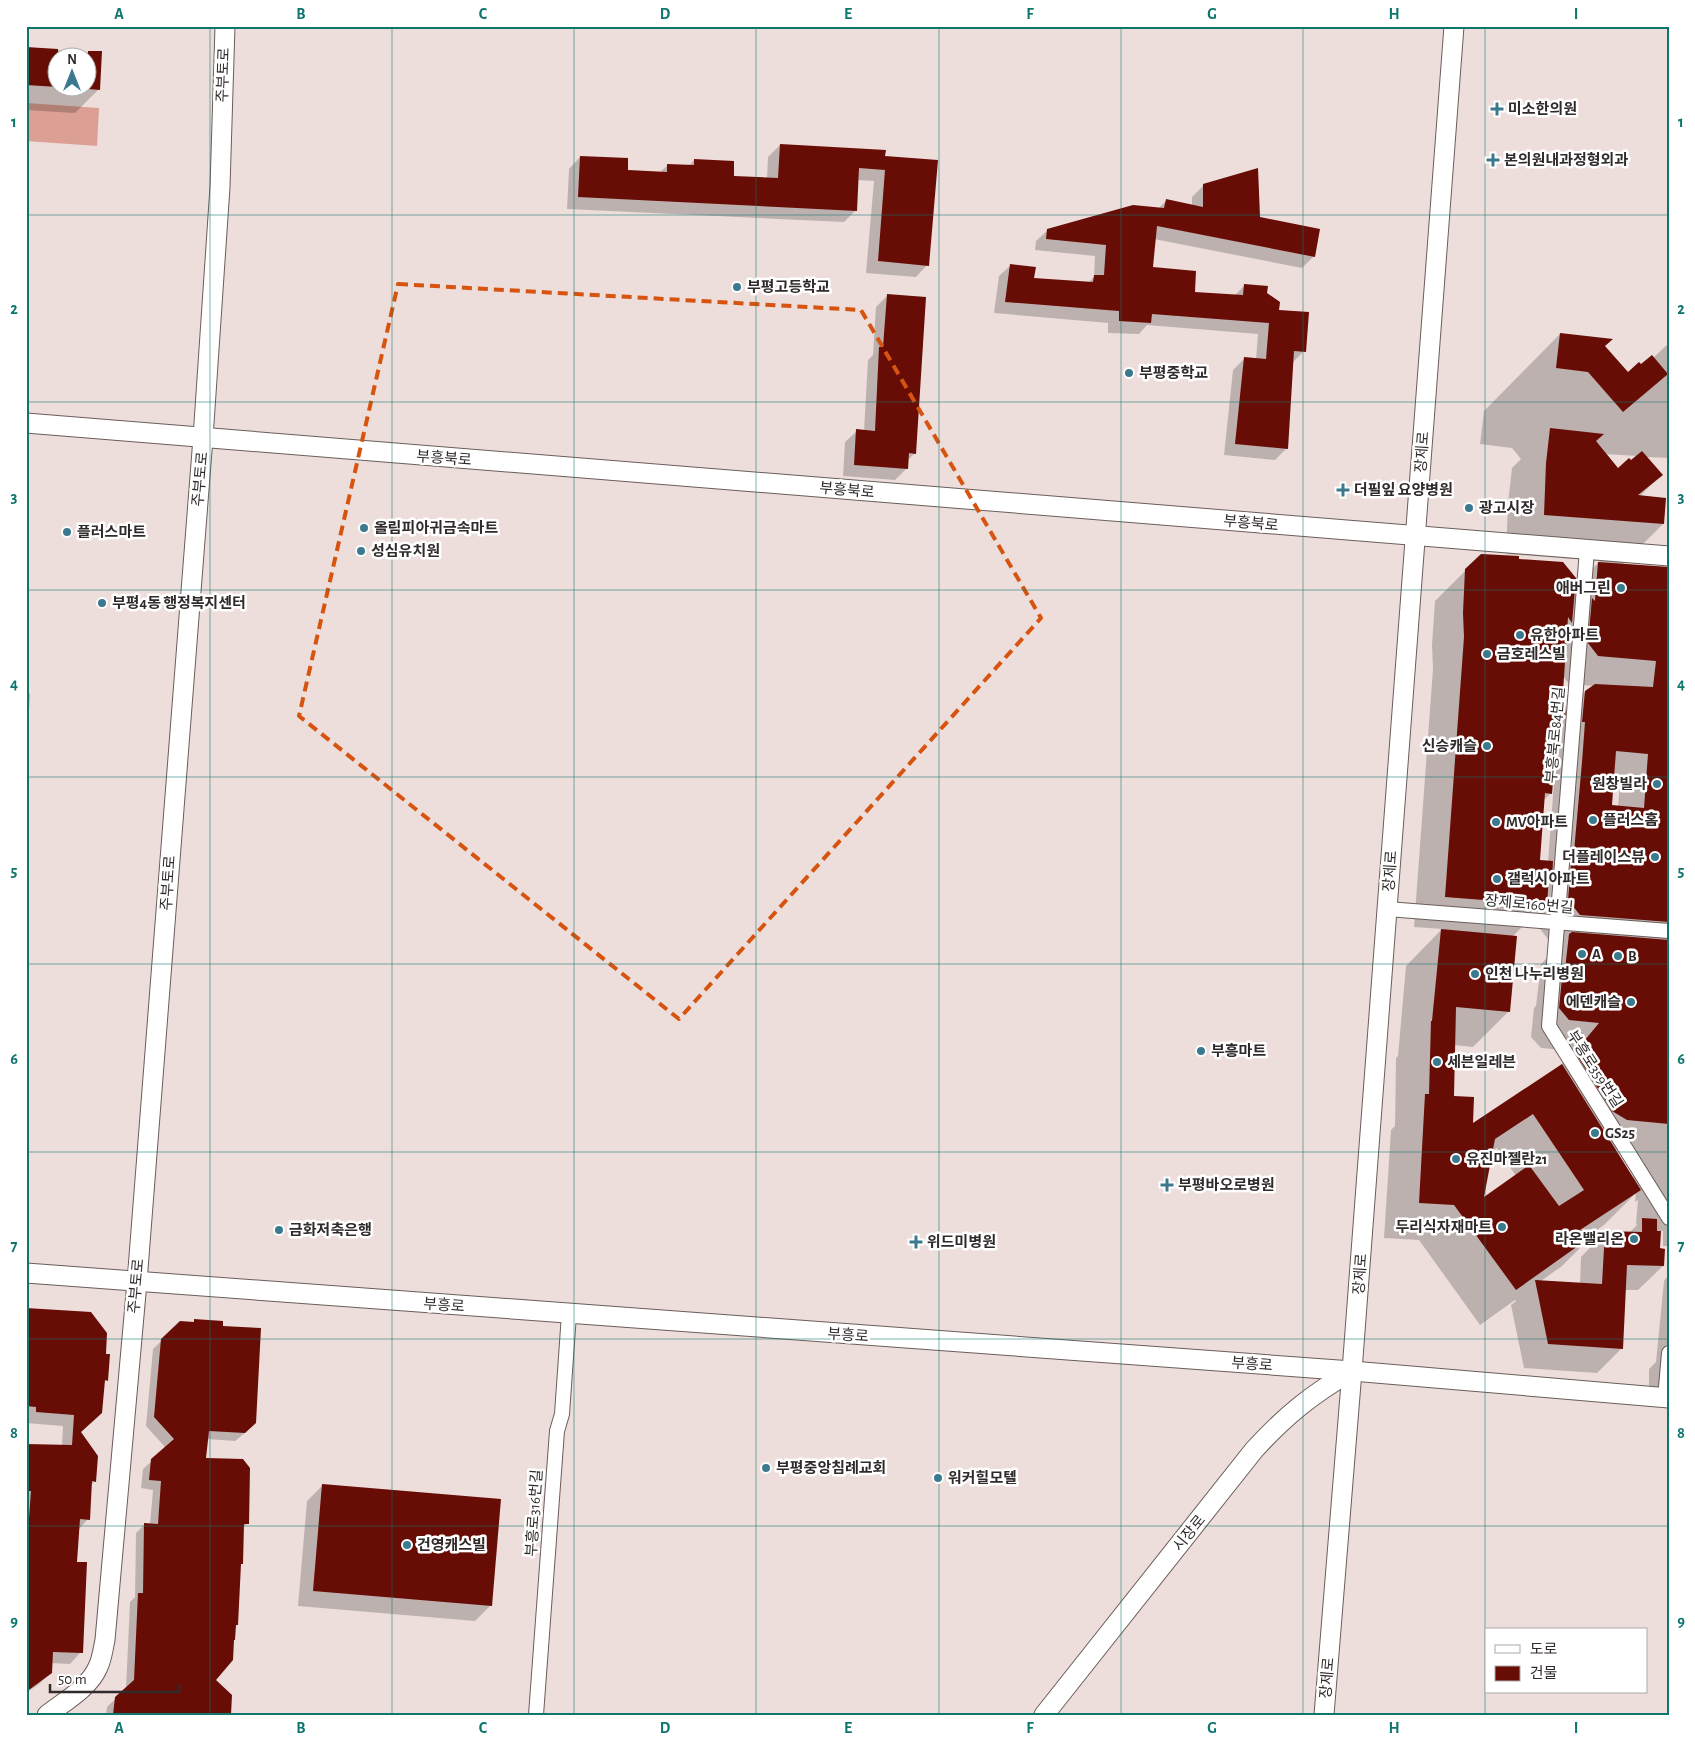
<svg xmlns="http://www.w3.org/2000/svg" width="1695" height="1741" font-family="'Alegreya Sans','Noto Sans KR',sans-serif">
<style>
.green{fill:#dc9f94}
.shadow{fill:#0003;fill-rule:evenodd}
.building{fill:#680d05;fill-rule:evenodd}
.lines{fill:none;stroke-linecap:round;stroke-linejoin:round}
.street-casing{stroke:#6a5d5a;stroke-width:16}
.secondary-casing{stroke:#6a5d5a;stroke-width:21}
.street{stroke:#fff;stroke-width:14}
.secondary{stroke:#fff;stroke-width:19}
.marked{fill:none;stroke:#d6540f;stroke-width:4;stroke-dasharray:10 6;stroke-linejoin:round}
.grid{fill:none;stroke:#0f766e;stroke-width:1;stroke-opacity:0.55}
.poi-dot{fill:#3b798f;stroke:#fff;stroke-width:2}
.labels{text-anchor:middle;stroke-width:5;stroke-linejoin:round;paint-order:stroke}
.street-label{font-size:15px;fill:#302b2a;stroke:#fff}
.poi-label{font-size:15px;font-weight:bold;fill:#302b2a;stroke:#fff;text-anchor:start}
.neatline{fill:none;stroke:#0f766e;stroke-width:2}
.grid-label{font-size:16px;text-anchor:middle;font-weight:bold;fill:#0f766e}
</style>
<rect width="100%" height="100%" fill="#eddedb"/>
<!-- green -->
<path class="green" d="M 26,103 L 99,108 L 97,146 L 26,141 Z"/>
<!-- shadow -->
<g class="shadow">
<path d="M 26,48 L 101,53 L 99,89 L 75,113 L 26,110 ZM 58,58 L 88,58 L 88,88 L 58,88 Z"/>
<path d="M 780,145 L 884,157 L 927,265 L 916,277 L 866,273 L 874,181 L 857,180 L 856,210 L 844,222 L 567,209 L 569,169 L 580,157 L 627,172 L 659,173 L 668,165 L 689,166 L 694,160 L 732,177 L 767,179 L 768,157 Z"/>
<path d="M 1204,185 L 1259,218 L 1314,256 L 1302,268 L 1154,239 L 1152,268 L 1193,294 L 1234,296 L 1244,286 L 1266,294 L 1304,351 L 1292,363 L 1287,448 L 1275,460 L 1224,455 L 1233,370 L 1244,359 L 1256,360 L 1258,334 L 1147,325 L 1139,334 L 1108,333 L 1108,323 L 994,313 L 999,276 L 1011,265 L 1033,279 L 1088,283 L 1094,277 L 1095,256 L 1035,250 L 1036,241 L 1048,230 L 1158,209 L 1166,201 L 1192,206 L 1192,197 Z"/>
<path d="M 888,295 L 915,453 L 907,461 L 907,468 L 895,480 L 843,476 L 845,442 L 857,431 L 864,431 L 868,360 L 873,355 L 876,307 Z"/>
<path d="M 1560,334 L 1604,347 L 1627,374 L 1653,358 L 1669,343 L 1669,458 L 1646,457 L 1661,475 L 1639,497 L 1663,524 L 1622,565 L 1669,568 L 1669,1246 L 1663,1246 L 1663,1231 L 1659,1231 L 1659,1250 L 1663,1266 L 1638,1290 L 1625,1290 L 1622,1348 L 1597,1373 L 1524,1368 L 1511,1305 L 1516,1301 L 1515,1300 L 1480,1325 L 1419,1240 L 1384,1238 L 1391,1130 L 1395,1126 L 1396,1058 L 1398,1056 L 1406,966 L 1442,929 L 1414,927 L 1433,669 L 1432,645 L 1435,601 L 1466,570 L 1518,560 L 1574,587 L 1600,561 L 1506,554 L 1508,503 L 1512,468 L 1521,459 L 1512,448 L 1480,444 L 1484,411 ZM 1605,454 L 1638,456 L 1618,469 ZM 1563,676 L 1569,684 L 1594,686 L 1585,692 L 1564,714 L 1561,709 ZM 1556,756 L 1548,862 L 1538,862 L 1543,801 L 1551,793 L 1553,759 ZM 1612,781 L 1620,782 L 1618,807 L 1610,806 ZM 1541,908 L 1540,929 L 1551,943 L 1561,944 L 1541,964 L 1536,1006 L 1534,1008 L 1531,1037 L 1541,1048 L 1573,1051 L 1559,1067 L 1471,1125 L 1453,1097 L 1454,1045 L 1473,1047 L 1508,1012 L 1512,937 ZM 1497,1148 L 1516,1176 L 1482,1200 L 1491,1152 ZM 1615,1150 L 1636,1152 L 1633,1179 ZM 1636,1193 L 1635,1202 L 1638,1200 L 1636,1223 L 1637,1225 L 1629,1233 L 1605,1232 L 1581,1257 L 1580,1284 L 1541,1281 L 1562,1266 L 1596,1232 L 1594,1232 L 1604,1225 Z"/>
<path d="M 26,691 L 30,694 L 26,763 Z"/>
<path d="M 1669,1274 L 1669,1388 L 1649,1387 L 1649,1369 L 1656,1362 L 1664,1281 Z"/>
<path d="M 26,1309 L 104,1355 L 106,1380 L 104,1383 L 101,1413 L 80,1433 L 95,1481 L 90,1486 L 88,1519 L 78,1530 L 75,1563 L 81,1652 L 70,1664 L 51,1663 L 51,1672 L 39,1684 L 26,1693 L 26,1445 L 62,1446 L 63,1426 L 26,1423 Z"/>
<path d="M 195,1320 L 246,1432 L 235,1441 L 207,1439 L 205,1459 L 247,1524 L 242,1528 L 236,1625 L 214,1680 L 230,1715 L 106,1715 L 107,1707 L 126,1689 L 130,1602 L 135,1597 L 136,1533 L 145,1524 L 150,1524 L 153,1490 L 141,1488 L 143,1469 L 166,1448 L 146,1426 L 153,1349 L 181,1322 L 192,1323 Z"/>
<path d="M 323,1485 L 491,1605 L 475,1621 L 298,1606 L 307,1501 Z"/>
</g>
<!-- building -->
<g class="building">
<path d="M 26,47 L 58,49 L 58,87 L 26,85 Z"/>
<path d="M 88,51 L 102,51 L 100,90 L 88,89 Z"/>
<path d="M 780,144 L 886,150 L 885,156 L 938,160 L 929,266 L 878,261 L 885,170 L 859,168 L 857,211 L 578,197 L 580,156 L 628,158 L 628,170 L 667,172 L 667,164 L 694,165 L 694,159 L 734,161 L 734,176 L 778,178 Z"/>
<path d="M 1258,168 L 1260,217 L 1320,229 L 1315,257 L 1157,226 L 1153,267 L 1196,271 L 1195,292 L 1243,295 L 1244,284 L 1268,286 L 1267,293 L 1280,302 L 1279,310 L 1309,312 L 1306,352 L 1294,351 L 1288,449 L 1235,444 L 1244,357 L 1266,359 L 1269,323 L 1152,314 L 1151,323 L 1119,321 L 1119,311 L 1005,302 L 1010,264 L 1036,267 L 1034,278 L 1093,282 L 1094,275 L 1104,275 L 1106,245 L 1046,239 L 1047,229 L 1133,205 L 1164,208 L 1166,199 L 1203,207 L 1203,184 Z"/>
<path d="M 887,294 L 926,297 L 916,454 L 909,453 L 908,469 L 854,465 L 856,429 L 875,431 L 879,347 L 883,347 Z"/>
<path d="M 1560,333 L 1613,339 L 1605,346 L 1628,372 L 1639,362 L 1641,364 L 1652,355 L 1668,374 L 1623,412 L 1588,372 L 1556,368 Z"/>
<path d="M 1550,428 L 1604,434 L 1596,441 L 1618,468 L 1629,458 L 1631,460 L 1642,451 L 1663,475 L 1638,495 L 1666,498 L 1664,524 L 1544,515 L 1546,463 Z"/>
<path d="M 1481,554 L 1519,556 L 1519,559 L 1563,562 L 1576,578 L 1572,623 L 1568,617 L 1562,707 L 1566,704 L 1565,720 L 1559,720 L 1557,758 L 1555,758 L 1552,794 L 1545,793 L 1540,860 L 1553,861 L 1552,880 L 1549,876 L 1547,905 L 1445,897 L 1464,637 L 1463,613 L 1465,569 Z"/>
<path d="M 1598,562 L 1669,567 L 1669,922 L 1580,915 L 1568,900 L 1571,863 L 1573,863 L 1582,762 L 1585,722 L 1582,722 L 1585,691 L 1595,684 L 1653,687 L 1656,661 L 1598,656 L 1588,643 L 1592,598 L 1595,601 ZM 1616,751 L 1648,754 L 1644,808 L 1612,805 Z"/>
<path d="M 1441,929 L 1517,936 L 1510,1012 L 1456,1007 L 1454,1096 L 1474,1097 L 1473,1123 L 1562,1064 L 1641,1190 L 1580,1230 L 1599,1231 L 1516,1290 L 1454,1205 L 1419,1203 L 1425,1094 L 1429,1094 L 1431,1021 L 1432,1021 ZM 1533,1114 L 1584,1190 L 1559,1206 L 1529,1165 L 1484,1197 L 1495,1139 Z"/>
<path d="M 1572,932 L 1669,940 L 1669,1011 L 1667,1042 L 1669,1042 L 1669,1124 L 1627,1120 L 1612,1111 L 1575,1052 L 1599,1023 L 1569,1020 L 1559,1008 L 1562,978 L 1564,978 L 1569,934 Z"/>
<path d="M 1642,1218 L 1657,1219 L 1657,1231 L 1661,1231 L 1660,1248 L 1665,1249 L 1664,1266 L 1627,1265 L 1623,1349 L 1548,1344 L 1535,1280 L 1602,1284 L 1605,1231 L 1642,1232 Z"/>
<path d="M 26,1308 L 91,1312 L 107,1333 L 106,1354 L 110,1354 L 108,1381 L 105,1380 L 102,1413 L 81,1432 L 98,1456 L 96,1482 L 92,1481 L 90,1520 L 80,1519 L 77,1562 L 87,1562 L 83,1653 L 53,1652 L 52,1673 L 26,1692 L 26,1518 L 29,1518 L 31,1491 L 26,1491 L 26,1444 L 72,1445 L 74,1415 L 36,1412 L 36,1407 L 26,1406 Z"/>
<path d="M 194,1319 L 223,1321 L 223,1326 L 261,1328 L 256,1423 L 245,1433 L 209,1431 L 206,1458 L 243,1459 L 250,1468 L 249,1524 L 244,1524 L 243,1564 L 241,1564 L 238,1625 L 236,1625 L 235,1640 L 234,1640 L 233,1660 L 216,1680 L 232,1695 L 231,1715 L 113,1715 L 115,1697 L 134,1680 L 138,1593 L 143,1593 L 144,1523 L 158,1524 L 161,1481 L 149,1480 L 151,1459 L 174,1439 L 154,1417 L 161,1339 L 180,1321 L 194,1322 Z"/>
<path d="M 322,1484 L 501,1499 L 492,1606 L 313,1591 Z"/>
</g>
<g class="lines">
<defs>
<g id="street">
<path d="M 1587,550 L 1549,1026 L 1669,1218"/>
<path d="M 1387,909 L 1669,931"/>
<path d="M 1665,1398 L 1669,1353"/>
<path d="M 536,1715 L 557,1431 L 562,1414 L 569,1314"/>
</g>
<g id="secondary">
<path d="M 26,423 L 1669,556"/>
<path d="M 26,1273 L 1352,1371 L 1669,1398"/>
<path d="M 47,1715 C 65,1701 89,1688 98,1667 C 102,1659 103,1649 105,1640 L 137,1282 L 203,438 L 220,187 L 225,26"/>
<path d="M 1044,1715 L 1254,1450 C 1285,1416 1312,1394 1352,1371"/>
<path d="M 1324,1715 L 1352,1371 L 1454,26"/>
</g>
</defs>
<!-- street casing -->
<use href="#street" class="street-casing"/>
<!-- secondary casing -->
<use href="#secondary" class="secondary-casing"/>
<!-- street -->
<use href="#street" class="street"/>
<!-- secondary -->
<use href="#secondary" class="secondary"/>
</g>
<!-- marked area -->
<path class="marked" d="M 398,284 L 861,310 L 1041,618 L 679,1019 L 299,716 Z"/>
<!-- grid -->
<path class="grid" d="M 210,26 L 210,1715M 392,26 L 392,1715M 574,26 L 574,1715M 756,26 L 756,1715M 939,26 L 939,1715M 1121,26 L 1121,1715M 1303,26 L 1303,1715M 1485,26 L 1485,1715M 26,215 L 1669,215M 26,402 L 1669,402M 26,590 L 1669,590M 26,777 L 1669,777M 26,964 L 1669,964M 26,1152 L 1669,1152M 26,1339 L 1669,1339M 26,1526 L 1669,1526"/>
<!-- markers -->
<g class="poi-dot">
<path d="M1494.5 101.5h5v5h5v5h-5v5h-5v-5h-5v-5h5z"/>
<path d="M1490.5 152.5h5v5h5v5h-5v5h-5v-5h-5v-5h5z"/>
<circle cx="737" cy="287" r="5"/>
<circle cx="1129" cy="373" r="5"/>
<path d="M1340.5 482.5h5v5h5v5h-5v5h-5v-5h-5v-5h5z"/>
<circle cx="1469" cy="508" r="5"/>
<circle cx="364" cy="528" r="5"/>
<circle cx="67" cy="532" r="5"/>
<circle cx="361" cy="551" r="5"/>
<circle cx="1621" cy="588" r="5"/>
<circle cx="102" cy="603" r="5"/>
<circle cx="1520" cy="635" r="5"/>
<circle cx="1487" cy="654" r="5"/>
<circle cx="1487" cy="746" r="5"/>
<circle cx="1657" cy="784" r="5"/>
<circle cx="1593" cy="820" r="5"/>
<circle cx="1496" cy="822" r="5"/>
<circle cx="1655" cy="857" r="5"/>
<circle cx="1497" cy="879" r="5"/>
<circle cx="1582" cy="954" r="5"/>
<circle cx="1618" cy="956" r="5"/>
<circle cx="1475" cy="974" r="5"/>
<circle cx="1631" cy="1002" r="5"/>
<circle cx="1201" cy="1051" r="5"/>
<circle cx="1437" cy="1062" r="5"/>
<circle cx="1595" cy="1133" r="5"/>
<circle cx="1456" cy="1159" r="5"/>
<path d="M1164.5 1177.5h5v5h5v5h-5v5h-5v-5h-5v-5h5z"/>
<circle cx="1502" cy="1227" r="5"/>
<circle cx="279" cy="1230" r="5"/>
<circle cx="1634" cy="1239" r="5"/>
<path d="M913.5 1234.5h5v5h5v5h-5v5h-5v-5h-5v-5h5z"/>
<circle cx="766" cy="1468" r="5"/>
<circle cx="938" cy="1478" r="5"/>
<circle cx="407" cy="1545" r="5"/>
</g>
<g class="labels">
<!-- street labels -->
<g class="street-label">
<text transform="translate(223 75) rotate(-88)" y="5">주부토로</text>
<text transform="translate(1422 452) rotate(-86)" y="5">장제로</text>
<text transform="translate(444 458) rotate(4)" y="5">부흥북로</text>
<text transform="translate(200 479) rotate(-85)" y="5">주부토로</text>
<text transform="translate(847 490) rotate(5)" y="5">부흥북로</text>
<text transform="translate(1251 523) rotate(5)" y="5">부흥북로</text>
<text transform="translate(1555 735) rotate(-85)" y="5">부흥북로84번길</text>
<text transform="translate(1390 871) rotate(-86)" y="5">장제로</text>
<text transform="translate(168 883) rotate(-86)" y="5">주부토로</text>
<text transform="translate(1529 904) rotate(5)" y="5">장제로160번길</text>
<text transform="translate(1595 1069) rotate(57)" y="5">부흥로359번길</text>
<text transform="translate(1360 1274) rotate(-86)" y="5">장제로</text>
<text transform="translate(136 1286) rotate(-85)" y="5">주부토로</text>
<text transform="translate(444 1305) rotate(4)" y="5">부흥로</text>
<text transform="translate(848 1335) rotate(4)" y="5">부흥로</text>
<text transform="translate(1252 1364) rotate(4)" y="5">부흥로</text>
<text transform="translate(534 1513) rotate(-86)" y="5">부흥로316번길</text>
<text transform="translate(1189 1533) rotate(-51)" y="5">시장로</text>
<text transform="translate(1327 1678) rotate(-85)" y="5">장제로</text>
</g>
<!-- poi labels -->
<g class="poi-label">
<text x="1508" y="114">미소한의원</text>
<text x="1504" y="165">본의원내과정형외과</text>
<text x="747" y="292">부평고등학교</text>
<text x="1139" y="378">부평중학교</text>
<text x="1354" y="495">더필잎 요양병원</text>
<text x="1479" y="513">광고시장</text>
<text x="374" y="533">올림피아귀금속마트</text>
<text x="77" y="537">플러스마트</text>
<text x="371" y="556">성심유치원</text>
<text x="1611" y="593" text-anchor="end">애버그린</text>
<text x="112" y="608">부평4동 행정복지센터</text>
<text x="1530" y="640">유한아파트</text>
<text x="1497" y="659">금호레스빌</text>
<text x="1477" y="751" text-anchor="end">신승캐슬</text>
<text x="1647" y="789" text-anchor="end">원창빌라</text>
<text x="1603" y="825">플러스홈</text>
<text x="1506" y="827">MV아파트</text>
<text x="1645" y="862" text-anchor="end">더플레이스뷰</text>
<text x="1507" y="884">갤럭시아파트</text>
<text x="1592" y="959">A</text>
<text x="1628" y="961">B</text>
<text x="1485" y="979">인천 나누리병원</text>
<text x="1621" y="1007" text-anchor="end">에덴캐슬</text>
<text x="1211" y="1056">부흥마트</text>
<text x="1447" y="1067">세븐일레븐</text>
<text x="1605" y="1138">GS25</text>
<text x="1466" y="1164">유진마젤란21</text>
<text x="1178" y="1190">부평바오로병원</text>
<text x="1492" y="1232" text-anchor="end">두리식자재마트</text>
<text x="289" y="1235">금화저축은행</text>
<text x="1624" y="1244" text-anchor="end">라온밸리온</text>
<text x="927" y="1247">위드미병원</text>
<text x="776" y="1473">부평중앙침례교회</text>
<text x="948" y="1483">워커힐모텔</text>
<text x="417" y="1550">건영캐스빌</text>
</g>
</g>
<!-- border -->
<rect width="1695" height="1741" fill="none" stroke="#ffffff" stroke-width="55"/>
<!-- legend -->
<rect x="1485" y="1628" width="162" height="65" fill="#ffffff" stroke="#acaaaa"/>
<rect x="1495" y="1645" width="25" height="8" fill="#ffffff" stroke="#acaaaa"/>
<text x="1530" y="1654" font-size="15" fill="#302b2a">도로</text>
<rect x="1495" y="1666" width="25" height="15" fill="#680d05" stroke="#acaaaa"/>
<text x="1530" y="1678" font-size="15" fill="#302b2a">건물</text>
<!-- north arrow -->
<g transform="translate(72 72)"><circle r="24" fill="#ffffff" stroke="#acaaaa"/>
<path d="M0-4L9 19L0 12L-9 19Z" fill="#3b798f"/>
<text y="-8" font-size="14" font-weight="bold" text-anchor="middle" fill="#302b2a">N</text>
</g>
<!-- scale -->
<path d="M50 1684v8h129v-8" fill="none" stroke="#302b2a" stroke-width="2.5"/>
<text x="58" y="1684" font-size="15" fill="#302b2a" stroke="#ffffff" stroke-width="4" paint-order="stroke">50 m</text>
<rect x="28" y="28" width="1640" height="1686" class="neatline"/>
<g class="grid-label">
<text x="119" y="19">A</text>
<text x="301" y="19">B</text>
<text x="483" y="19">C</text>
<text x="665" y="19">D</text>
<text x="848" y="19">E</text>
<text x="1030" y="19">F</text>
<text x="1212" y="19">G</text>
<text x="1394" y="19">H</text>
<text x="1576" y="19">I</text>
<text x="14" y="127">1</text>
<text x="1681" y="127">1</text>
<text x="14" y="314">2</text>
<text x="1681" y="314">2</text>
<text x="14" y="502">3</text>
<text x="1681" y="502">3</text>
<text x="14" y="689">4</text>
<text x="1681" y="689">4</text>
<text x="14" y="876">5</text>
<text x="1681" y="876">5</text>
<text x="14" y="1064">6</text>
<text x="1681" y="1064">6</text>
<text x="14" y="1251">7</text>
<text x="1681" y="1251">7</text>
<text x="14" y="1438">8</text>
<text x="1681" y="1438">8</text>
<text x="14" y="1626">9</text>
<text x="1681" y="1626">9</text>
<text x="119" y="1733">A</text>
<text x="301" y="1733">B</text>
<text x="483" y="1733">C</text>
<text x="665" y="1733">D</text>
<text x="848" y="1733">E</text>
<text x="1030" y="1733">F</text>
<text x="1212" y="1733">G</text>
<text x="1394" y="1733">H</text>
<text x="1576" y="1733">I</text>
</g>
</svg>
